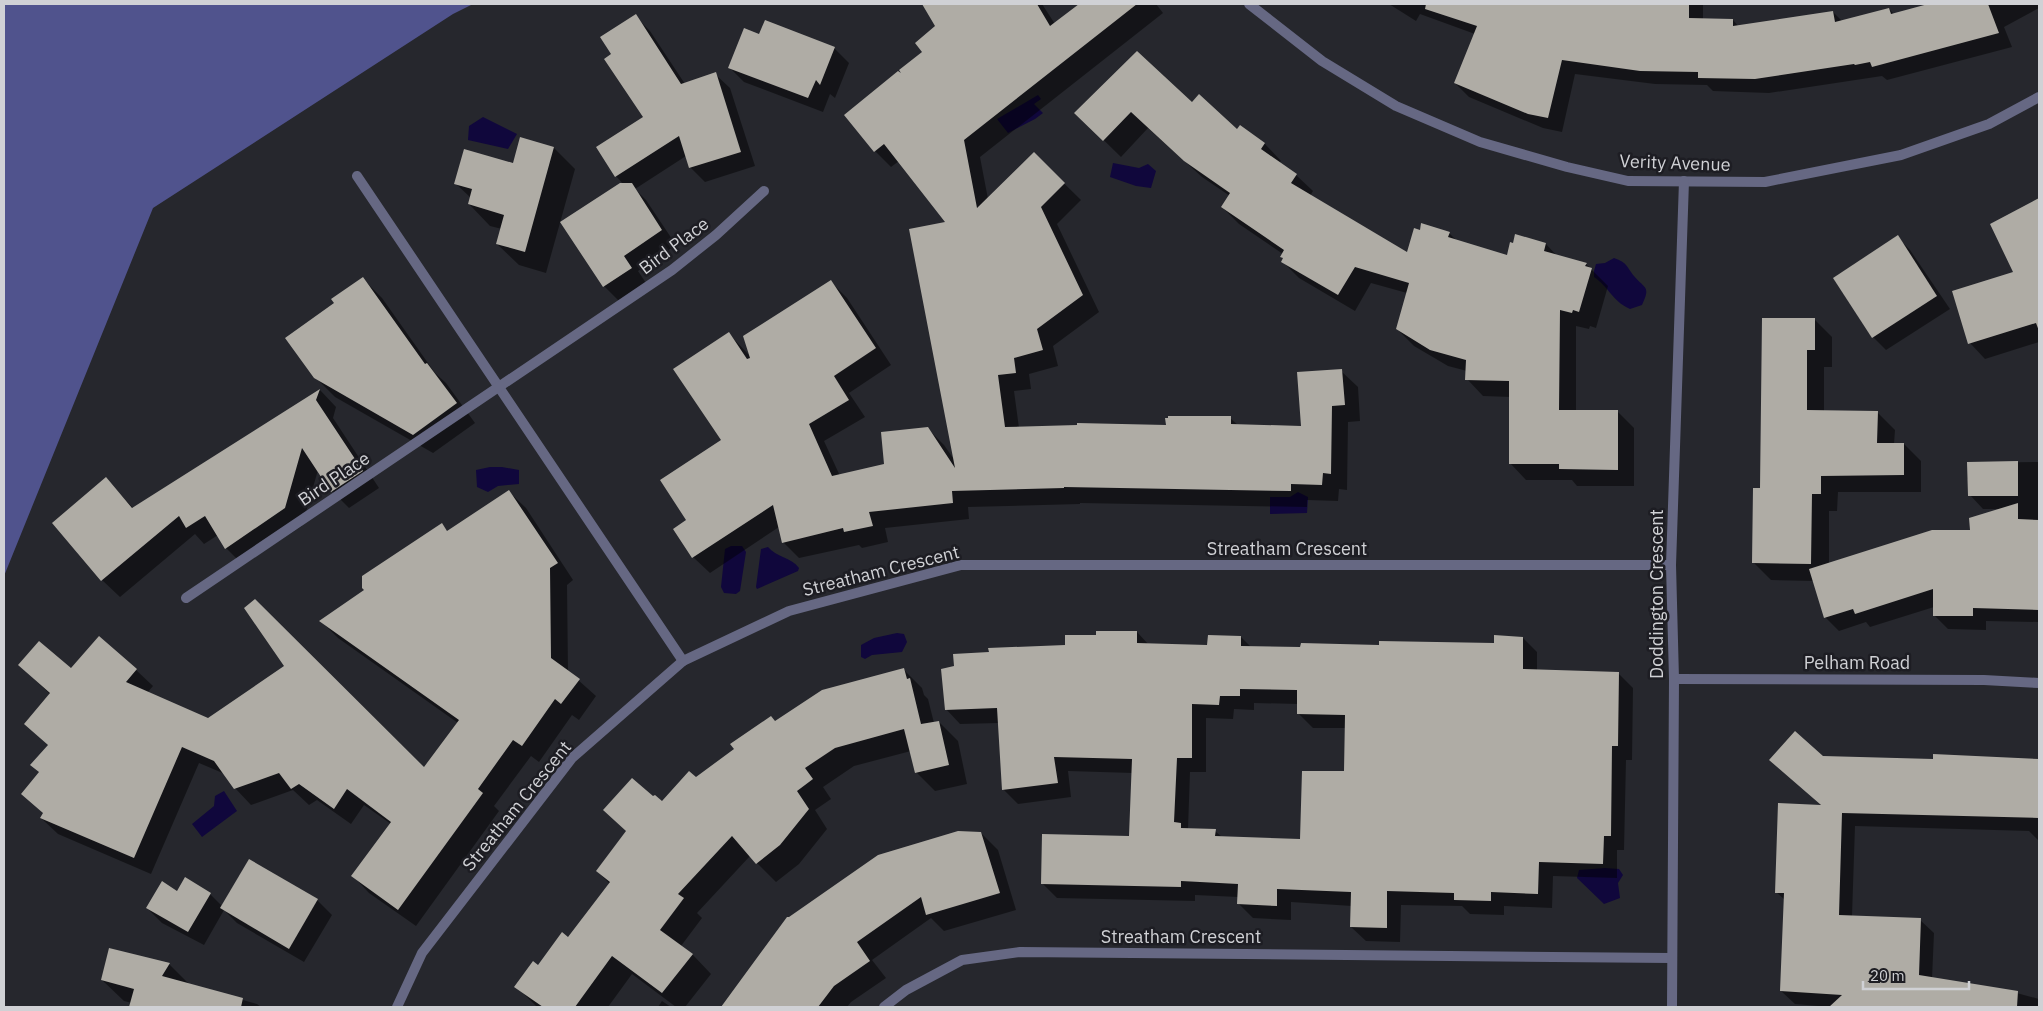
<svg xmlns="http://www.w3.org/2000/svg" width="2043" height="1011" font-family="'IBM Plex Sans',sans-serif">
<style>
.forest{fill:#50538d}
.water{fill:#10073c}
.shadow{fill:#0007;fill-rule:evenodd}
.building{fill:#afaca5;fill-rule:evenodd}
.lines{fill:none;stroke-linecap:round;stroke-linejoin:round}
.street{stroke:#666883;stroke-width:10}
.labels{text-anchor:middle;stroke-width:5;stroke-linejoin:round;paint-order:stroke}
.street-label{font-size:18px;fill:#d0d1d5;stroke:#1d1d23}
</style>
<rect width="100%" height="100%" fill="#26272d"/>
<!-- forest -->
<path class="forest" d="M 4,4 L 473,4 L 453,14 L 153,208 L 4,576 Z"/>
<!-- water -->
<g class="water">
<path d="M 1038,95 L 1041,99 L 1034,104 L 1043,113 L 1035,119 L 1008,133 L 997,119 Z"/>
<path d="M 483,117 L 517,134 L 508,149 L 468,140 L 469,126 Z"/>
<path d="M 1113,163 L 1139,168 L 1148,164 L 1156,171 L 1151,188 L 1136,186 L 1110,177 Z"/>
<path d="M 1614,258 C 1628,263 1626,266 1634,276 C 1645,289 1651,286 1642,305 L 1630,309 C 1611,300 1610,288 1594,277 L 1594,271 L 1596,264 L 1605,263 Z"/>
<path d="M 490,467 L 502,467 L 519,470 L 519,484 L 498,486 L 488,492 L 477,487 L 476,470 Z"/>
<path d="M 1298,492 L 1308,497 L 1307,513 L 1270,514 L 1270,497 L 1290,497 Z"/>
<path d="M 731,546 L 742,546 L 746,552 L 740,591 L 736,594 L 724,593 L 721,587 L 725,549 Z"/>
<path d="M 768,547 C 776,557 791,557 799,568 L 798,571 L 757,589 L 756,587 L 761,549 Z"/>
<path d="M 897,633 L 904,634 L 907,642 L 902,652 L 872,655 L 865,659 L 861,657 L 861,645 L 874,638 Z"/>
<path d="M 224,791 L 237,811 L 202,837 L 192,824 L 214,806 L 215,796 Z"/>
<path d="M 1605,868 L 1619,869 L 1623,875 L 1618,883 L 1620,898 L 1604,904 L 1577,878 L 1579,870 Z"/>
</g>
<!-- shadow -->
<g class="shadow">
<path d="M 924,4 L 1042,4 L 1055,24 L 1081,4 L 1156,4 L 1163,13 L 980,157 L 988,199 L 1034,154 L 1081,200 L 1057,224 L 1099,312 L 1053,346 L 1058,366 L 1029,374 L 1031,389 L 1014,391 L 1019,428 L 1167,426 L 1230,418 L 1239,426 L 1303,427 L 1341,371 L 1358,387 L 1360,421 L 1348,422 L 1347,490 L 1339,489 L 1338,501 L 1307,500 L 1307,507 L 1080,503 L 1080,504 L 968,507 L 969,519 L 885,528 L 888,542 L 862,548 L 859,545 L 799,558 L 783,542 L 779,527 L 710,573 L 693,557 L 688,520 L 722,440 L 729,334 L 750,356 L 830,281 L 847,298 L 891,365 L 849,393 L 865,417 L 824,441 L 840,476 L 885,465 L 928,429 L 944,445 L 955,461 L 947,222 L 899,161 L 891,167 L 875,151 L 905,76 L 924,52 L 937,26 Z"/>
<path d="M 1389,4 L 1703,4 L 1703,20 L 1733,20 L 1739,27 L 1833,12 L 1842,21 L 1889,9 L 1894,14 L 1933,4 L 2039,4 L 2039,8 L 2004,27 L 2012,47 L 1887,80 L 1882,76 L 1769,93 L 1713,91 L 1707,85 L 1655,84 L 1575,74 L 1562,132 L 1543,128 L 1469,97 L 1455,83 L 1475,34 L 1420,14 L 1416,21 Z"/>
<path d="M 635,16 L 650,31 L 685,84 L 715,74 L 730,88 L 755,166 L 705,182 L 690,167 L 686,156 L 635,189 L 646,200 L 676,245 L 638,271 L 646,283 L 619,301 L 604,286 L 624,185 L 616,176 L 598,148 L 644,117 L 613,55 Z"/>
<path d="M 760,36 L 834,48 L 849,63 L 835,98 L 830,94 L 823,112 L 744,82 L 729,67 Z"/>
<path d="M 1192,104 L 1238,131 L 1240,127 L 1265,144 L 1281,161 L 1279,163 L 1296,175 L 1313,191 L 1310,196 L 1408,254 L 1449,233 L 1458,242 L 1508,256 L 1516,236 L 1546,244 L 1557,256 L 1586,264 L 1608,286 L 1596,328 L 1590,326 L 1589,329 L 1576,326 L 1576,411 L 1618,412 L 1634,428 L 1634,486 L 1577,486 L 1572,480 L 1526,480 L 1510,463 L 1511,397 L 1483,396 L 1467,379 L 1467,371 L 1448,366 L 1414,346 L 1397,329 L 1407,293 L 1371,283 L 1355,311 L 1299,278 L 1283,262 L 1283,254 L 1239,224 L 1222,207 L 1230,196 L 1202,177 L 1148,128 L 1121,157 L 1076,113 Z"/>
<path d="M 521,139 L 554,148 L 575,169 L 546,273 L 519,265 L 497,244 L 502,229 L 490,226 L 469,204 L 471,198 L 455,183 L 514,165 Z"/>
<path d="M 2039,199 L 2039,342 L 1985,359 L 1970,343 L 2014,273 L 1992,224 Z"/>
<path d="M 1897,237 L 1910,250 L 1950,309 L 1886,350 L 1873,337 Z"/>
<path d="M 363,279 L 382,298 L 435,373 L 446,383 L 475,423 L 433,453 L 335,397 L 315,377 L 336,304 Z"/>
<path d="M 1815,320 L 1832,337 L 1832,367 L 1824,367 L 1824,411 L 1877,412 L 1895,430 L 1894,444 L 1904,444 L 1921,461 L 1921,492 L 1838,492 L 1837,511 L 1829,511 L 1829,564 L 1971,531 L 2000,509 L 1983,509 L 1970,495 L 1968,463 L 2039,462 L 2039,622 L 1986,621 L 1986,630 L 1948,629 L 1934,615 L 1934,607 L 1870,627 L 1866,622 L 1839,631 L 1825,617 L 1814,581 L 1771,580 L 1753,562 L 1762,489 Z"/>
<path d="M 320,390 L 336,407 L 333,418 L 379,488 L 349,508 L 332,491 L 318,470 L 302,526 L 243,565 L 226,548 L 218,535 L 204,544 L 195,534 L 120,597 L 102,580 L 54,523 L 106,479 L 133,508 Z"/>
<path d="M 509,492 L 526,508 L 573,580 L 567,585 L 568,671 L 596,696 L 579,720 L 572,715 L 539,762 L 531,756 L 494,806 L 499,811 L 416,926 L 369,893 L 353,876 L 391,824 L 364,805 L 351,824 L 317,800 L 309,805 L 293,790 L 251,805 L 235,788 L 225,774 L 199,763 L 151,874 L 58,834 L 41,818 L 44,814 L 23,793 L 40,773 L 32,765 L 49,746 L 25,724 L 50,694 L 19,665 L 71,670 L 136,670 L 153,686 L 147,693 L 208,719 L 424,769 L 458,723 L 338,638 L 321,621 L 366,591 L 442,525 L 448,532 Z"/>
<path d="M 1137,632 L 1149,645 L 1209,646 L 1241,637 L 1252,648 L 1495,644 L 1523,638 L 1537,652 L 1537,671 L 1618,673 L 1633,688 L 1632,760 L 1626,760 L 1624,850 L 1617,850 L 1617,878 L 1553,876 L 1552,908 L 1504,906 L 1504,915 L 1470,914 L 1462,906 L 1401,905 L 1400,942 L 1366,941 L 1351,927 L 1352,906 L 1291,902 L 1291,920 L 1253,918 L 1238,903 L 1238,897 L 1195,895 L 1195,901 L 1057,898 L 1042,883 L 1130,837 L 1133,773 L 1068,771 L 1071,797 L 1018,804 L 1004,790 L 999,723 L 960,724 L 946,709 L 1066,647 L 1097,636 ZM 1254,703 L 1298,704 L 1298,713 L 1313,728 L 1346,728 L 1345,772 L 1302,840 L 1222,837 L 1215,831 L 1188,829 L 1190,772 L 1206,772 L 1206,718 L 1233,719 L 1234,709 L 1254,710 Z"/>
<path d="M 903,669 L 922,688 L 924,695 L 928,699 L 934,723 L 939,722 L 958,741 L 967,784 L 935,791 L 916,772 L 911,751 L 854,766 L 823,787 L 831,799 L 815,810 L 827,829 L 799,864 L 776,882 L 750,856 L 697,913 L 702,918 L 681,946 L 693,955 L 711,974 L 685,1007 L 676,1007 L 632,974 L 608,1007 L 537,1007 L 516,986 L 568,938 L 610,884 L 597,871 L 627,832 L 605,810 L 653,798 L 663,803 L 776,722 Z"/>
<path d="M 1935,755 L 2039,760 L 2039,841 L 2029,831 L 1855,826 L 1852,916 L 1920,920 L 1934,933 L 1932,979 L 2013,992 L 2039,999 L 2039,1007 L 1830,1007 L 1795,1004 L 1781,991 L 1785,900 L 1776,892 L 1822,806 L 1771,760 L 1823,757 L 1934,760 Z"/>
<path d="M 981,833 L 998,850 L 1016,910 L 944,931 L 931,918 L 872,960 L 886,978 L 851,1002 L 847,1007 L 723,1007 L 787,918 Z"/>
<path d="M 185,879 L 210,894 L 223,907 L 317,900 L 332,915 L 304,962 L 237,923 L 224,910 L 204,945 L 162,923 L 147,908 L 177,892 Z"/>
<path d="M 169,964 L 190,985 L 257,1004 L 261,1007 L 131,1007 L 132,1003 L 124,1001 L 102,980 Z"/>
<path d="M 662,1001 L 671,1007 L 658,1007 Z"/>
</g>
<!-- building -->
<g class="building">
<path d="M 922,4 L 1037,4 L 1050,26 L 1079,4 L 1137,4 L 964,140 L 977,208 L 1034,152 L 1065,183 L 1041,207 L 1083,295 L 1037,329 L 1043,350 L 1014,358 L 1016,373 L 998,375 L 1005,427 L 1077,425 L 1077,423 L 1166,425 L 1165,418 L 1168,418 L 1168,416 L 1231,416 L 1231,424 L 1301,426 L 1297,372 L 1342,369 L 1345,405 L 1332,406 L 1331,474 L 1323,473 L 1322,485 L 1291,484 L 1291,491 L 1064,487 L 1064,488 L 952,491 L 953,503 L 869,512 L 873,526 L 844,532 L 843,528 L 782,543 L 773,505 L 692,558 L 673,529 L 686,520 L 660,480 L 721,440 L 673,369 L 729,332 L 747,359 L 750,358 L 743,336 L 831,280 L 876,348 L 834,376 L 849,400 L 809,424 L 832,476 L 884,464 L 881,432 L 928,427 L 955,468 L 909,229 L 945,222 L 884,144 L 874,152 L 844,115 L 898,71 L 901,73 L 899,70 L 922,52 L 915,43 L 935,26 Z"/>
<path d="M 1426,4 L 1689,4 L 1689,18 L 1733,19 L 1733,26 L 1833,11 L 1835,22 L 1889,8 L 1891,14 L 1928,4 L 1988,4 L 1999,33 L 1872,67 L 1870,62 L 1855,65 L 1854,64 L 1755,79 L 1698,78 L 1698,72 L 1640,71 L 1562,60 L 1548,118 L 1528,114 L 1454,83 L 1477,26 L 1425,9 Z"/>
<path d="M 636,14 L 681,84 L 716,72 L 741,152 L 689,168 L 679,136 L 615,177 L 596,147 L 643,117 L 604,59 L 611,54 L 600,37 Z"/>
<path d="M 765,20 L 835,47 L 820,85 L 816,80 L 808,98 L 728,68 L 744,28 L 759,34 Z"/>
<path d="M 1137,51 L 1192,102 L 1199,94 L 1237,129 L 1240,125 L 1265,143 L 1261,149 L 1297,174 L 1291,183 L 1407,252 L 1414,228 L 1420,230 L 1421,223 L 1450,232 L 1448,237 L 1507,255 L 1510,242 L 1513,243 L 1515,234 L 1546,243 L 1544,251 L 1587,263 L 1585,266 L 1592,268 L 1579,312 L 1573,310 L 1572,313 L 1560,310 L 1559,410 L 1618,410 L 1618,470 L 1559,469 L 1559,464 L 1509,464 L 1509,381 L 1465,380 L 1466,360 L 1430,350 L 1396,329 L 1409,283 L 1355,267 L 1338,295 L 1281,262 L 1283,258 L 1280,257 L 1284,250 L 1221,207 L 1230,193 L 1184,161 L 1131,112 L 1103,141 L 1074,113 Z"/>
<path d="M 520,137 L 554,147 L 525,252 L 496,244 L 504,215 L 468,204 L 472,189 L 454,184 L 464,149 L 513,163 Z"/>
<path d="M 620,183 L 632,183 L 662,230 L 624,256 L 632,268 L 603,287 L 560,222 Z"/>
<path d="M 2039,198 L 2039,331 L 2036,323 L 1968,344 L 1952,291 L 2013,272 L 1990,224 Z"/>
<path d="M 1898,235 L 1937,296 L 1872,338 L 1833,278 Z"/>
<path d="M 363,277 L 425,364 L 427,363 L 457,403 L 413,435 L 314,378 L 285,338 L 334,303 L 331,299 Z"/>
<path d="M 1762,318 L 1815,318 L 1815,350 L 1807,350 L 1807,410 L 1878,411 L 1877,443 L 1904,443 L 1904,475 L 1821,476 L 1821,494 L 1812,494 L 1811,564 L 1752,563 L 1753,488 L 1760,488 Z"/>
<path d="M 320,389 L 316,400 L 363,471 L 331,492 L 302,448 L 285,508 L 225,549 L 205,516 L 186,528 L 179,516 L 101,581 L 52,523 L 106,477 L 132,508 Z"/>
<path d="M 2018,461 L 2018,496 L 1968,496 L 1967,462 Z"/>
<path d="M 509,490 L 558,563 L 550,568 L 551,658 L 580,679 L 561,704 L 555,699 L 522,746 L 513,740 L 478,789 L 483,793 L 398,910 L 351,876 L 391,822 L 347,789 L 334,809 L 299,784 L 291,789 L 279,773 L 234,789 L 214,761 L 182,747 L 134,858 L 40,818 L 43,813 L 21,794 L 39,772 L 30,765 L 48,745 L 24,724 L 50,693 L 18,665 L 39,641 L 71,668 L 99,636 L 137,669 L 126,682 L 208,718 L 284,666 L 244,608 L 255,599 L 424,767 L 459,720 L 319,621 L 364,590 L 362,588 L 362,576 L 442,523 L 447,531 Z"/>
<path d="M 2018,503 L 2018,519 L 2039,520 L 2039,610 L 1973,608 L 1973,616 L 1933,616 L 1933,589 L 1855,614 L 1853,609 L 1824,618 L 1809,569 L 1932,530 L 1970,530 L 1969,518 Z"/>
<path d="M 1096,631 L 1137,631 L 1137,643 L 1207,645 L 1208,635 L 1241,636 L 1241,646 L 1300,647 L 1301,643 L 1379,645 L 1379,641 L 1494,643 L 1494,635 L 1523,637 L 1523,669 L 1619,672 L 1618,746 L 1612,746 L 1611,836 L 1604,836 L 1603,864 L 1539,862 L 1538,894 L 1491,892 L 1491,901 L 1454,900 L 1454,893 L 1387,891 L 1387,928 L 1350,927 L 1351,892 L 1277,889 L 1277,906 L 1237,904 L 1238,884 L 1181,881 L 1181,887 L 1041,884 L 1042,834 L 1129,836 L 1132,759 L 1054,757 L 1058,783 L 1002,790 L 997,708 L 945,710 L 941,669 L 954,666 L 953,654 L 989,652 L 988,648 L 1065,645 L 1065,635 L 1096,635 ZM 1240,689 L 1297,690 L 1297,714 L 1345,715 L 1344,771 L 1302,771 L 1300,839 L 1215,836 L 1216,829 L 1181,828 L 1181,823 L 1174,822 L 1177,758 L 1192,758 L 1192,704 L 1219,705 L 1220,696 L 1240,696 Z"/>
<path d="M 904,668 L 907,679 L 910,678 L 921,724 L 939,721 L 949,765 L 915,773 L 904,729 L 835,748 L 805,768 L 813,779 L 797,791 L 809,809 L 780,845 L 756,864 L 732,836 L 678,894 L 684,898 L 660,930 L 693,954 L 662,993 L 612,956 L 575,1007 L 543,1007 L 514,987 L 533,961 L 538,965 L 562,932 L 568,937 L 610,882 L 596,871 L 626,831 L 603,810 L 632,778 L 653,796 L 655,795 L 662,801 L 689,771 L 696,777 L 734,749 L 730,744 L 771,716 L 775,721 L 822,690 Z"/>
<path d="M 1795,731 L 1823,756 L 1933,759 L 1933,754 L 2039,759 L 2039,818 L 1842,813 L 1839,915 L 1921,918 L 1919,975 L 2018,991 L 2017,1007 L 1829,1007 L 1842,995 L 1780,991 L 1784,893 L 1775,893 L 1778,803 L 1821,805 L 1769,760 Z"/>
<path d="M 958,831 L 981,832 L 1000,893 L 926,915 L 921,897 L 857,942 L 870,961 L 834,986 L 818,1007 L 721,1007 L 787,917 L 789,917 L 878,855 Z"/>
<path d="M 249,859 L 318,899 L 289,949 L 220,908 Z"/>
<path d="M 185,877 L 211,893 L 188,932 L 146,908 L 162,881 L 177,891 Z"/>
<path d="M 109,948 L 170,963 L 162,976 L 243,998 L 241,1007 L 129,1007 L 134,989 L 101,980 Z"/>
</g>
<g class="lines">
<!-- street -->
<g class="street">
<path d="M 1249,4 L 1322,61 L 1396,106 L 1480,142 L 1567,167 L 1628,181 L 1765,182 L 1901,155 L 1989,124 L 2039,97"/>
<path d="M 357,176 L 683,661"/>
<path d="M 186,598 L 672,270 L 716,235 L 764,191"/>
<path d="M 1674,679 L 1984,680 L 2039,683"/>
<path d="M 397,1007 L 422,953 L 572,758 L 683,661 L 789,611 L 961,565 L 1671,565"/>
<path d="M 884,1007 L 906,990 L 962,960 L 1020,952 L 1671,958"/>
<path d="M 1672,1007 L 1674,679 L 1671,565 L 1684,181"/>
</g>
</g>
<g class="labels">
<!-- street labels -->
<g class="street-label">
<text transform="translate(1675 163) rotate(2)" y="6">Verity Avenue</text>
<text transform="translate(674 246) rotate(-37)" y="6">Bird Place</text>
<text transform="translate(334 479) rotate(-34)" y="6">Bird Place</text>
<text x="1287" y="555">Streatham Crescent</text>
<text transform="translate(881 571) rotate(-14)" y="6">Streatham Crescent</text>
<text transform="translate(1657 594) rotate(-90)" y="6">Doddington Crescent</text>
<text x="1857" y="669">Pelham Road</text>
<text transform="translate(517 806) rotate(-51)" y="6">Streatham Crescent</text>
<text x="1181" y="943">Streatham Crescent</text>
</g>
</g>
<!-- border -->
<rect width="2043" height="1011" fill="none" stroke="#d0d1d5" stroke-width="10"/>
<!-- scale -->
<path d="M1863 981v8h106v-8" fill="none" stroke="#d0d1d5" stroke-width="2.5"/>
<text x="1870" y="981" font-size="15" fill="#d0d1d5" stroke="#1d1d23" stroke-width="4" paint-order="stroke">20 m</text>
</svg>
